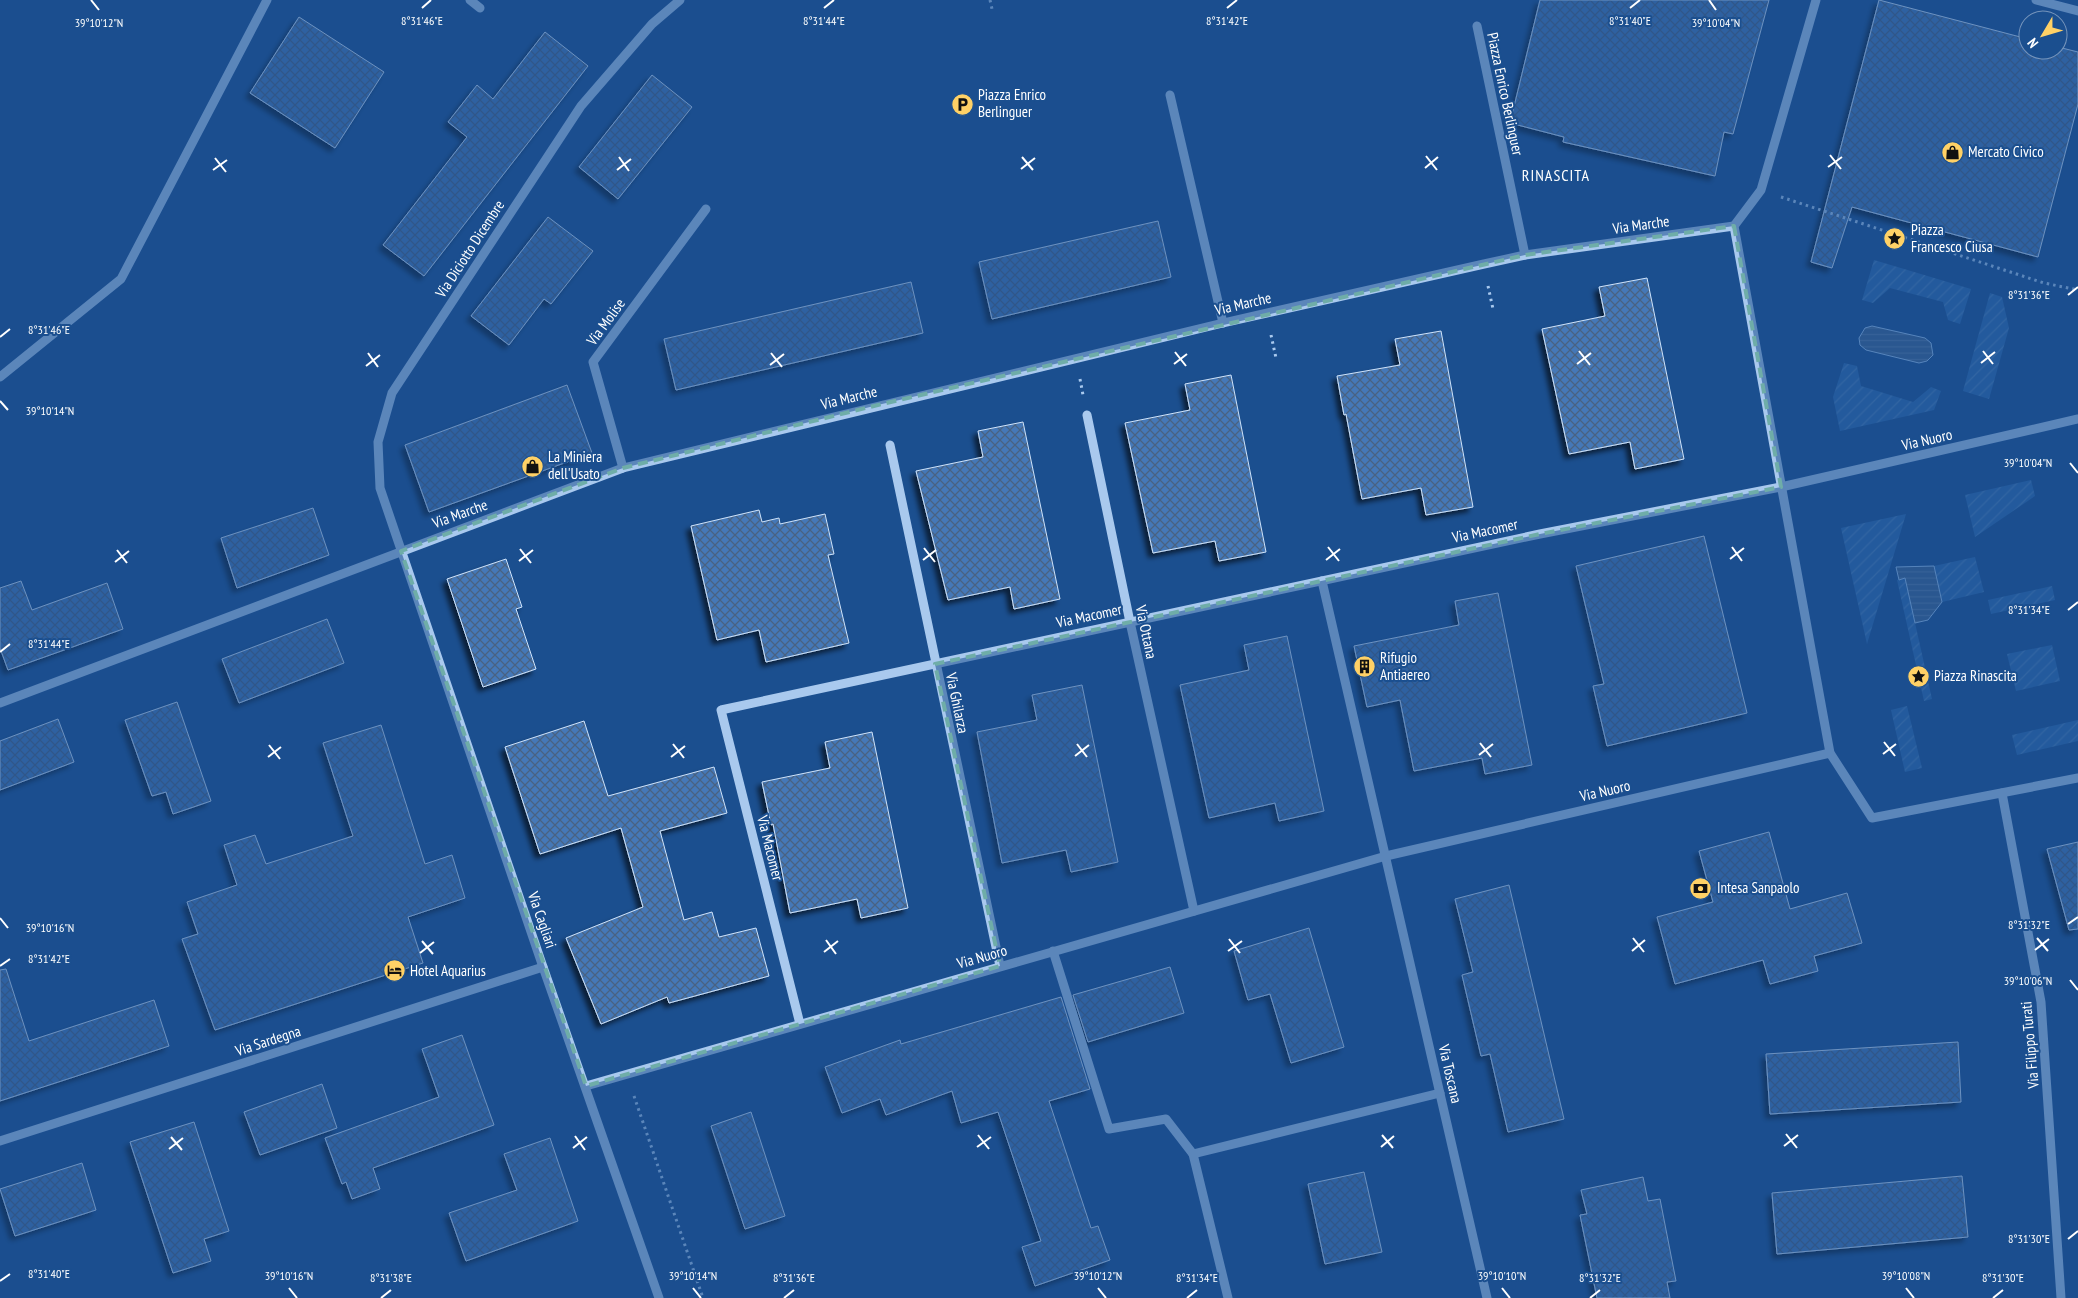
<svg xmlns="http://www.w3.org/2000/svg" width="2078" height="1298" font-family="'PT Sans Narrow',sans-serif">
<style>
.garden{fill:url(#garden-furrows)}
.water{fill:url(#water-rules);stroke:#9cc4f0}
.building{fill:url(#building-cross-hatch);stroke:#cfe3fa;filter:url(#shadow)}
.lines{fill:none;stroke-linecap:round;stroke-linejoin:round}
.path{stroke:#a9c9ee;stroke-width:3;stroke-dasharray:2.5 4;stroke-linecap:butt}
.minor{stroke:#a9c9ee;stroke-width:9}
.marked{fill:none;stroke:#6fada8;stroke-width:4;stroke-dasharray:10 6;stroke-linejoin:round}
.ticks{fill:none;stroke:#fff;stroke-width:2}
.labels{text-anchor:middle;stroke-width:4;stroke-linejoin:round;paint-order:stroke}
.street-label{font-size:15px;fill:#fff;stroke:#1b4f8f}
.poi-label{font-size:15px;fill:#fff;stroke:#1b4f8f;text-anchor:start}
.neighbourhood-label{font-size:16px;letter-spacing:1px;fill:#fff;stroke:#1b4f8f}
.ticks-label{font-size:12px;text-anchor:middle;fill:#fff;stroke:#1b4f8f;stroke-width:4;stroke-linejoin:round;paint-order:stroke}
</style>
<defs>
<pattern id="garden-furrows" width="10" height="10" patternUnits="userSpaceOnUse" patternTransform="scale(1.25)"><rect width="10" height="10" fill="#2e69ad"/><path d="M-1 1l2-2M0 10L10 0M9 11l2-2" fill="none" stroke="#4d80b9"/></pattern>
<pattern id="water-rules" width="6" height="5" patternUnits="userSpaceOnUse" patternTransform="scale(1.25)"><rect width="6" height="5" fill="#3c6290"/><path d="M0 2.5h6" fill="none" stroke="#597aa1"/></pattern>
<pattern id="building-cross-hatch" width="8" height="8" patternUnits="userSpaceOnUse" patternTransform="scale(1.25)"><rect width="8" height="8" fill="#4478b7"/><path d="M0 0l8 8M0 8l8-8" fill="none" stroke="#486282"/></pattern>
<filter id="shadow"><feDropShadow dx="-4.5" dy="4.5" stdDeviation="2.5" flood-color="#0009"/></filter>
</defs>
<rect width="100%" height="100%" fill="#1b4f8f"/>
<!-- garden -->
<g class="garden">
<path d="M 1874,260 L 1971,289 L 1960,324 L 1948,320 L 1943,302 L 1890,288 L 1873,303 L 1862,300 Z"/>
<path d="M 1990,293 L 2002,297 L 2009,328 L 1989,399 L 1963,391 Z"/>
<path d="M 1844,363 L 1857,366 L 1861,386 L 1913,402 L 1931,387 L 1941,391 L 1934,410 L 1840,431 L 1833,397 Z"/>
<path d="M 2031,480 L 2035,496 L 1975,537 L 1965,495 Z"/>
<path d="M 1906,514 L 1867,644 L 1841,528 Z"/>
<path d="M 1975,557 L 1984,592 L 1942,602 L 1934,566 Z"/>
<path d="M 1905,578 L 1932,699 L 1924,701 L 1897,580 Z"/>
<path d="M 2052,586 L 2055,600 L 1991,614 L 1988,600 Z"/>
<path d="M 2052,645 L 2060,681 L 2016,691 L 2007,654 Z"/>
<path d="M 1907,706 L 1922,768 L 1905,772 L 1891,710 Z"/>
<path d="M 2078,720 L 2078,741 L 2017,755 L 2012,735 Z"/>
</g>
<!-- water -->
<g class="water">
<path d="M 1872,326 L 1925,338 L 1931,343 L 1933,355 L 1927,361 L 1919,363 L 1866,350 L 1860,345 L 1859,338 L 1865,328 Z"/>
<path d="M 1934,566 L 1942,602 L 1928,620 L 1915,623 L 1905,578 L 1899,580 L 1896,567 Z"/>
</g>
<!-- building -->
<g class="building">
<path d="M 1540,0 L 1769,0 L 1733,134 L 1724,132 L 1715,176 L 1563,142 L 1564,137 L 1510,123 Z"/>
<path d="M 1879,0 L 2028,39 L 2028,50 L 2058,50 L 2058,47 L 2078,52 L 2078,104 L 2038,257 L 1852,207 L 1832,268 L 1811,262 Z"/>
<path d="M 299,17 L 384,72 L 335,148 L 250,93 Z"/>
<path d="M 545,32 L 588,66 L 424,276 L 383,245 L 467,137 L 448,122 L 477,85 L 493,99 Z"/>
<path d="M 652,75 L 692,107 L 618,199 L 579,167 Z"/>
<path d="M 548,217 L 593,251 L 551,304 L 544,299 L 509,345 L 471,316 Z"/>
<path d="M 1158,221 L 1171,277 L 992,319 L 979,262 Z"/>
<path d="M 1647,278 L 1684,459 L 1635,469 L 1630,442 L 1569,454 L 1542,329 L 1605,316 L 1599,287 Z"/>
<path d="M 911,282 L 923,333 L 676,390 L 664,339 Z"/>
<path d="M 1441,331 L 1473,507 L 1426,515 L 1421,488 L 1362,499 L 1346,414 L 1344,415 L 1337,376 L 1400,365 L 1395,339 Z"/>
<path d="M 1231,375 L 1266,552 L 1219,561 L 1215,541 L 1153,553 L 1125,423 L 1190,410 L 1185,384 Z"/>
<path d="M 567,385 L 592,453 L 429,512 L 405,445 Z"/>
<path d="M 1023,422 L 1060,599 L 1014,609 L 1010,587 L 948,600 L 916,471 L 983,457 L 978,431 Z"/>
<path d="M 313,508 L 329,555 L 237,588 L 221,538 Z"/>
<path d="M 759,510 L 762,522 L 779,518 L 780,524 L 825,514 L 834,554 L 828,555 L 849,643 L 766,662 L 759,630 L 717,640 L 691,526 Z"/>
<path d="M 1704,536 L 1747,713 L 1607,746 L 1593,686 L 1604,684 L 1576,566 Z"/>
<path d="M 506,559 L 522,607 L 516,609 L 536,669 L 483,687 L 447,579 Z"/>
<path d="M 21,581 L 32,610 L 107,583 L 123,629 L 8,670 L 0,648 L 0,588 Z"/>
<path d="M 1498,593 L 1532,765 L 1485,774 L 1482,758 L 1414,771 L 1400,700 L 1367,707 L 1354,646 L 1459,625 L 1455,601 Z"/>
<path d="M 327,619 L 344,663 L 239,703 L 222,659 Z"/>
<path d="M 1287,636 L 1324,811 L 1279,821 L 1275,803 L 1209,818 L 1180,685 L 1249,670 L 1244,645 Z"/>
<path d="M 1082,685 L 1118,862 L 1071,872 L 1066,850 L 1002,863 L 977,732 L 1037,720 L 1032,695 Z"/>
<path d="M 177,702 L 211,801 L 173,814 L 166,792 L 152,796 L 125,720 Z"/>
<path d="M 58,719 L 74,762 L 0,790 L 0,741 Z"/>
<path d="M 584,721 L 608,796 L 714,767 L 727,813 L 660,831 L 684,920 L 712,912 L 719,937 L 756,928 L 769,976 L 669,1003 L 667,997 L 601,1024 L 566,938 L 643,907 L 621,828 L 540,854 L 505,747 Z"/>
<path d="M 381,725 L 425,864 L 452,855 L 465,898 L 408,917 L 423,963 L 215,1030 L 182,939 L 198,934 L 187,902 L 237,885 L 224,845 L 255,835 L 266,864 L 353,836 L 323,743 Z"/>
<path d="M 872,732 L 908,908 L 861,918 L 857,899 L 790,913 L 773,824 L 771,825 L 762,782 L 830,768 L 825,742 Z"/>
<path d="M 1769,832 L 1790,909 L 1847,893 L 1862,943 L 1814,956 L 1818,971 L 1770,984 L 1763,960 L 1675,984 L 1657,917 L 1713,902 L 1699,851 Z"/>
<path d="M 2078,842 L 2078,929 L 2069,930 L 2047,849 Z"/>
<path d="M 1509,885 L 1564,1119 L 1508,1132 L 1490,1054 L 1481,1056 L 1462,975 L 1473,972 L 1455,899 Z"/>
<path d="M 1309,928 L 1344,1047 L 1291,1063 L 1270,994 L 1248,1000 L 1234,951 Z"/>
<path d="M 1170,967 L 1184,1013 L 1088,1042 L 1073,995 Z"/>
<path d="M 6,969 L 29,1041 L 154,1000 L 169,1046 L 0,1101 L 0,970 Z"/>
<path d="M 1061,997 L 1090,1089 L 1049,1101 L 1091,1228 L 1098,1226 L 1110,1260 L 1035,1286 L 1022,1247 L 1041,1241 L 998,1112 L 961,1123 L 952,1091 L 886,1115 L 880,1099 L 842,1113 L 825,1067 L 900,1040 L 901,1044 Z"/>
<path d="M 462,1035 L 494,1125 L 373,1168 L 380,1189 L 352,1199 L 346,1182 L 342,1184 L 325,1138 L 439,1097 L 422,1049 Z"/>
<path d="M 1958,1042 L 1961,1102 L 1770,1114 L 1766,1054 Z"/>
<path d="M 322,1084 L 337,1128 L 260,1155 L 244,1112 Z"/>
<path d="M 751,1112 L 785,1216 L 745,1229 L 711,1126 Z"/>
<path d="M 194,1122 L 229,1231 L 204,1239 L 211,1261 L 173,1273 L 130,1142 Z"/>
<path d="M 550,1138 L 578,1221 L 466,1261 L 449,1213 L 517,1190 L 504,1154 Z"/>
<path d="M 82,1163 L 96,1210 L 15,1236 L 0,1189 Z"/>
<path d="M 1364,1172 L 1382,1252 L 1325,1264 L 1308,1184 Z"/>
<path d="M 1962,1176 L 1968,1237 L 1777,1254 L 1772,1193 Z"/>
<path d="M 1643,1177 L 1648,1201 L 1660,1199 L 1676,1281 L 1667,1282 L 1670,1298 L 1597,1298 L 1580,1215 L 1587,1214 L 1581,1190 Z"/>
</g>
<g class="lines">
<!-- path -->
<g class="path">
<path d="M 990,0 L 992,9"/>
<path d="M 1781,197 L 2044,283 L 2078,290"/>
<path d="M 1488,286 L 1493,309"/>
<path d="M 1271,335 L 1276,358"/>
<path d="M 1080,379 L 1083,395"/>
<path d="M 634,1096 L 703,1298"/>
</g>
<!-- minor -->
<g class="minor">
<path d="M 470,0 L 480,8"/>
<path d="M 1816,0 L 1761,190 L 1734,226 L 1830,753 L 1872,818 L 2078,778"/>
<path d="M 2036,0 L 2078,11"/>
<path d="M 1477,26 L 1525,255"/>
<path d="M 1170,95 L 1223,323"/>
<path d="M 0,377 L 121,279 L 267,0"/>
<path d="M 1087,415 L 1130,622 L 1194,911"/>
<path d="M 890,445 L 1000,966"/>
<path d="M 623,468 L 593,362 L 706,209"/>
<path d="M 1322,581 L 1487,1298"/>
<path d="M 0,703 L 623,468 L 1223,323 L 1484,264 L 1525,255 L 1734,226"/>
<path d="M 2002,793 L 2041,1002 L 2061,1298"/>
<path d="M 1053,951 L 1109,1129 L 1166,1119 L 1193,1154"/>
<path d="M 800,1024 L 721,710 L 1540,534 L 1781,487 L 2078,419"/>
<path d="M 586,1086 L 1386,856 L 1830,753"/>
<path d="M 0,1141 L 543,967"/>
<path d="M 659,1298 L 543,967 L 380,488 L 378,442 L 392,393 L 581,106 L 652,24 L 680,0"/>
<path d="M 1228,1298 L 1193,1154 L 1440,1093"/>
</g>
</g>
<!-- marked area -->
<path d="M0 0H2078V1298H0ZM 1734,226 L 1781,487 L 1540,534 L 935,664 L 1000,966 L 586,1086 L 401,551 L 623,468 L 882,404 L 1525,255 Z" fill="#1b4f8f" fill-opacity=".55" fill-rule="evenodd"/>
<path class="marked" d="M 1734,226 L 1781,487 L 1540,534 L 935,664 L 1000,966 L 586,1086 L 401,551 L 623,468 L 882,404 L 1525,255 Z"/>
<!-- ticks -->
<path class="ticks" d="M 91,0 L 99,10M 1709,0 L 1716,10M 422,8 L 431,0M 824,8 L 834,0M 1227,8 L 1237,0M 1630,8 L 1640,0M 1830,155 L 1841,169M 1426,156 L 1437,170M 619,157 L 629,171M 1022,157 L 1033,170M 215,158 L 226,172M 1828,167 L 1842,157M 1425,168 L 1438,157M 1021,169 L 1035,158M 213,170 L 227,160M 617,170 L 631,159M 2068,295 L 2078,287M 0,337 L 10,329M 1579,351 L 1590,365M 1983,351 L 1993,364M 1175,352 L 1186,366M 368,353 L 378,367M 771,353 L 782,367M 1981,363 L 1995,352M 1174,364 L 1187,354M 1577,364 L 1591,353M 770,365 L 784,354M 366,366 L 380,355M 0,401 L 8,410M 2070,463 L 2078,473M 1328,547 L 1339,561M 1732,547 L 1742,561M 924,548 L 935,562M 520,549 L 531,563M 117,550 L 127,563M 1730,559 L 1744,548M 923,560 L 936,550M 1326,560 L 1340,549M 519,561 L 533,550M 115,562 L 129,551M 2068,610 L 2078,602M 0,652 L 10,644M 1884,742 L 1895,756M 1480,743 L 1491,757M 673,744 L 684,758M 1077,744 L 1087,757M 269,745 L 280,759M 1883,754 L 1896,744M 1479,755 L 1493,744M 1075,756 L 1089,745M 268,757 L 281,747M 671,757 L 685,746M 0,918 L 8,928M 2068,924 L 2078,917M 1633,938 L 1644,952M 2037,938 L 2048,951M 1229,939 L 1240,953M 826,940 L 836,954M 422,941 L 433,954M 2035,950 L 2049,939M 1228,951 L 1242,941M 1632,951 L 1645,940M 824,952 L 838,941M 420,953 L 434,942M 0,966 L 10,959M 2070,980 L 2078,990M 1786,1134 L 1797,1148M 978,1135 L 989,1149M 1382,1135 L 1393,1148M 575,1136 L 585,1150M 171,1137 L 182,1150M 1784,1146 L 1798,1135M 977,1147 L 991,1137M 1381,1147 L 1394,1136M 573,1148 L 587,1137M 169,1149 L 183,1138M 2068,1239 L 2078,1231M 0,1281 L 10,1274M 289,1288 L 297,1298M 693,1288 L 701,1298M 1098,1288 L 1106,1298M 1502,1288 L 1510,1298M 1906,1288 L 1914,1298M 381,1298 L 391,1290M 784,1298 L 794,1290M 1187,1298 L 1197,1290M 1590,1298 L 1600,1290M 1993,1298 L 2003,1290"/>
<!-- icons -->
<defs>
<symbol id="parking-disc" viewBox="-11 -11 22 22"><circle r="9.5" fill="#ffd166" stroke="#1b4f8f"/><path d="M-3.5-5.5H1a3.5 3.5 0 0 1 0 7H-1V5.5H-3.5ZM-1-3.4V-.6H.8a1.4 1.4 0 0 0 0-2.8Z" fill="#111"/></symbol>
<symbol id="shop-disc" viewBox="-11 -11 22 22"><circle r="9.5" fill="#ffd166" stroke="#1b4f8f"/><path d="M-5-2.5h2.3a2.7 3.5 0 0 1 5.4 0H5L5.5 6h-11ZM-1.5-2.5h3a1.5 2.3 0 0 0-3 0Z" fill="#111"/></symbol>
<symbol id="sight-disc" viewBox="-11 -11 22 22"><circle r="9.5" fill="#ffd166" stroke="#1b4f8f"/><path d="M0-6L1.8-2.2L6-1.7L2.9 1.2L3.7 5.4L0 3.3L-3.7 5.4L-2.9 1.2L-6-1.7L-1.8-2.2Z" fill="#111"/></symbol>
<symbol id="building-disc" viewBox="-11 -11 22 22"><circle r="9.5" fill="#ffd166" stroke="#1b4f8f"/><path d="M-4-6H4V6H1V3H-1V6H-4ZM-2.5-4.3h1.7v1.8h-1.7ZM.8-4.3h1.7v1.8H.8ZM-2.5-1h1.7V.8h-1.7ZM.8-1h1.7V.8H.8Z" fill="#111"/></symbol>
<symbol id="bank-disc" viewBox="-11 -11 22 22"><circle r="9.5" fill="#ffd166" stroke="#1b4f8f"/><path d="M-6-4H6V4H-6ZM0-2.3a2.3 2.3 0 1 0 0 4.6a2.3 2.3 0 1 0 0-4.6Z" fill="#111"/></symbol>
<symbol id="hotel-disc" viewBox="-11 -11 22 22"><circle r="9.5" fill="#ffd166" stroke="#1b4f8f"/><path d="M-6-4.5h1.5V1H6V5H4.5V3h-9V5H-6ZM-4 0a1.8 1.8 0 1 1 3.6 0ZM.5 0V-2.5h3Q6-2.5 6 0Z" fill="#111"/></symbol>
</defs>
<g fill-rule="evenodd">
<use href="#parking-disc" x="950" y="92" width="25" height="25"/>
<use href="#shop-disc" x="1940" y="140" width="25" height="25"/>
<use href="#sight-disc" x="1882" y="226" width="25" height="25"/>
<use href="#shop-disc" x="520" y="454" width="25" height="25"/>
<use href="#building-disc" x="1352" y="654" width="25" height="25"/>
<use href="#sight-disc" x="1906" y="664" width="25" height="25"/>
<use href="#bank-disc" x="1688" y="876" width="25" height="25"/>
<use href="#hotel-disc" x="382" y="958" width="25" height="25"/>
</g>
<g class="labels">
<!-- street labels -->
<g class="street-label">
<text transform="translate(1505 94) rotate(78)" y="5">Piazza Enrico Berlinguer</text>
<text transform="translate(1641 225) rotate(-8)" y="5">Via Marche</text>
<text transform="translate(470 249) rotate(-57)" y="5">Via Diciotto Dicembre</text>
<text transform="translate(1243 304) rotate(-13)" y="5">Via Marche</text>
<text transform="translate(606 322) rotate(-54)" y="5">Via Molise</text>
<text transform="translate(849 398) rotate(-14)" y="5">Via Marche</text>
<text transform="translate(1927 440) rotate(-13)" y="5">Via Nuoro</text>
<text transform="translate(460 514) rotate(-20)" y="5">Via Marche</text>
<text transform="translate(1485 531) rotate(-12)" y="5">Via Macomer</text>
<text transform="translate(1089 616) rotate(-12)" y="5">Via Macomer</text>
<text transform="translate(1146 632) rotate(78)" y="5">Via Ottana</text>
<text transform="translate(957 703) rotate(78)" y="5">Via Ghilarza</text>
<text transform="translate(1605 791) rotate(-13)" y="5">Via Nuoro</text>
<text transform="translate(770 848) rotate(76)" y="5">Via Macomer</text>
<text transform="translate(542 920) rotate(71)" y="5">Via Cagliari</text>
<text transform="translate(982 957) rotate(-16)" y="5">Via Nuoro</text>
<text transform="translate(268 1041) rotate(-18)" y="5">Via Sardegna</text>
<text transform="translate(2030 1045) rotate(-95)" y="5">Via Filippo Turati</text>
<text transform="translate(1450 1074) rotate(77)" y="5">Via Toscana</text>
</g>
<!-- poi labels -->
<g class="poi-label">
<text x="978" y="100">Piazza Enrico<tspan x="978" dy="17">Berlinguer</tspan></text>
<text x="1968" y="157">Mercato Civico</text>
<text x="1911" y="235">Piazza<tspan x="1911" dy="17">Francesco Ciusa</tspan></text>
<text x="548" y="462">La Miniera<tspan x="548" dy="17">dell'Usato</tspan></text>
<text x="1380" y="663">Rifugio<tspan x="1380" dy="17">Antiaereo</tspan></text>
<text x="1934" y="681">Piazza Rinascita</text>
<text x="1717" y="893">Intesa Sanpaolo</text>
<text x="410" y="976">Hotel Aquarius</text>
</g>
<!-- neighbourhood labels -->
<g class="neighbourhood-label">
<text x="1556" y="181">RINASCITA</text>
</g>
</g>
<g class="ticks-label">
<text x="422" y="25">8°31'46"E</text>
<text x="824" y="25">8°31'44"E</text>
<text x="1227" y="25">8°31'42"E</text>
<text x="1630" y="25">8°31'40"E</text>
<text x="99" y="27">39°10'12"N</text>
<text x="1716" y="27">39°10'04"N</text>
<text x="2029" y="299">8°31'36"E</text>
<text x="49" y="334">8°31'46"E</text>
<text x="50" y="415">39°10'14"N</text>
<text x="2028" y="467">39°10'04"N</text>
<text x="2029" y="614">8°31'34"E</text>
<text x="49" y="648">8°31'44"E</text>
<text x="2029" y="929">8°31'32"E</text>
<text x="50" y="932">39°10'16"N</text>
<text x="49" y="963">8°31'42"E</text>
<text x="2028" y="985">39°10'06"N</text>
<text x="2029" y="1243">8°31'30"E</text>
<text x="49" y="1278">8°31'40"E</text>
<text x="289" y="1280">39°10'16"N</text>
<text x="693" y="1280">39°10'14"N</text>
<text x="1098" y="1280">39°10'12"N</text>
<text x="1502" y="1280">39°10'10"N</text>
<text x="1906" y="1280">39°10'08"N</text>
<text x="391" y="1282">8°31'38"E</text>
<text x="794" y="1282">8°31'36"E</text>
<text x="1197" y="1282">8°31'34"E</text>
<text x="1600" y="1282">8°31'32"E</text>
<text x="2003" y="1282">8°31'30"E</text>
</g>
<!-- north arrow -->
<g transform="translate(2043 35) rotate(232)"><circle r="24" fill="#1b4f8f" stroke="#7695bc"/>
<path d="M0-4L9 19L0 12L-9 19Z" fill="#ffd166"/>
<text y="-8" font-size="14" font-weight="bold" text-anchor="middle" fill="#ffffff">N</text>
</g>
</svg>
